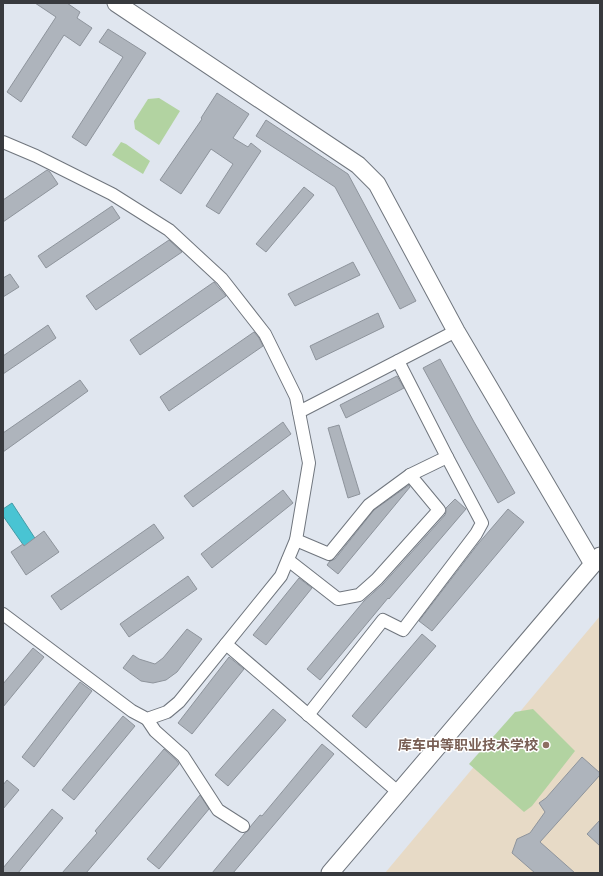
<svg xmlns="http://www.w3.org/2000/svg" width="603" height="876" font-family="Lora,'Noto Sans SC',serif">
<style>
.education{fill:#e7dac6}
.green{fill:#b2d3a1}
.water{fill:#49c4d3;stroke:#449ba6}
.building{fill:#aeb4bc;stroke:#8e949c}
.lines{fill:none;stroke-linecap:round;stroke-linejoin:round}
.street-casing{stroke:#70767e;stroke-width:14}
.secondary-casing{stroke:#70767e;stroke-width:19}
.street{stroke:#fff;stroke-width:12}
.secondary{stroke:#fff;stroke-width:17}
.education-dot{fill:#8d6e63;stroke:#fff;stroke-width:1.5}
.labels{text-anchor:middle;stroke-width:3;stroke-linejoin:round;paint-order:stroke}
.education-label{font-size:14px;font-weight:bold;fill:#785e54;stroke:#fff;text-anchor:end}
</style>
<rect width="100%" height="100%" fill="#e0e6ef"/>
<!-- education -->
<path class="education" d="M 600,616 L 600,873 L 385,873 Z"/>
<!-- green -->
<g class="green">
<path d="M 159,98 L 180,111 L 159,145 L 135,129 L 134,121 L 148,99 Z"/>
<path d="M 121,142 L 126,144 L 150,161 L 143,174 L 112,155 Z"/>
<path d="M 533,709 L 575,751 L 532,806 L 524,812 L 469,764 L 515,712 Z"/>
</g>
<!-- water -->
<path class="water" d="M 12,503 L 42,549 L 31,556 L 3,516 L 3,509 Z"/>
<!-- building -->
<g class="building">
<path d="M 35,3 L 67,3 L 80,12 L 77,18 L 92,28 L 80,46 L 64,35 L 21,102 L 7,92 L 56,17 Z"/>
<path d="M 108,29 L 146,53 L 86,146 L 72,137 L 123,57 L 99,42 Z"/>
<path d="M 217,93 L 249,114 L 233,138 L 248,147 L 251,143 L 261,151 L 219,214 L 206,206 L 233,164 L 211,149 L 181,194 L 160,180 L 202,119 L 201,118 Z"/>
<path d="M 266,120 L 348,174 L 416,301 L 400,309 L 335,187 L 256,136 Z"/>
<path d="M 47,170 L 50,172 L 58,184 L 3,222 L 3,200 Z"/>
<path d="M 304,187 L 314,195 L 266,252 L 256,244 Z"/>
<path d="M 112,206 L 120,218 L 46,268 L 38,256 Z"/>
<path d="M 169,240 L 182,252 L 96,310 L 86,296 Z"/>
<path d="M 353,262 L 360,275 L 295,306 L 288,294 Z"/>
<path d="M 10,274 L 19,287 L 3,297 L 3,278 Z"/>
<path d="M 214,282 L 226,296 L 140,355 L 130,340 Z"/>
<path d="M 378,313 L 384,327 L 316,360 L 310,346 Z"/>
<path d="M 48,325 L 56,338 L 3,374 L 3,356 Z"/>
<path d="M 254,332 L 259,338 L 263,346 L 169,411 L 160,397 Z"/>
<path d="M 440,359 L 474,422 L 515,493 L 498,503 L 464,443 L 423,368 Z"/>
<path d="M 397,376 L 404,388 L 346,418 L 340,405 Z"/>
<path d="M 80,380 L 88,391 L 3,452 L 3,433 Z"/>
<path d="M 283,422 L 291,434 L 193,507 L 184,496 Z"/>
<path d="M 339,425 L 360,494 L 348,498 L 328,428 Z"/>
<path d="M 409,485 L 410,487 L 338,574 L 327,565 L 330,561 L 335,559 L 374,510 Z"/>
<path d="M 283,490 L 293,503 L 212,568 L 201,554 Z"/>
<path d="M 455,499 L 466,509 L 389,599 L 388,598 L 320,680 L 307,669 L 364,601 L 383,584 L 445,515 L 446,512 L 446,508 Z"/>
<path d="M 508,509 L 524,522 L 432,631 L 419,621 L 478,544 Z"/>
<path d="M 154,524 L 164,538 L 61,610 L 51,596 Z"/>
<path d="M 44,531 L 59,552 L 26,575 L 11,552 L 23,544 L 24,546 Z"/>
<path d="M 188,576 L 197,589 L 129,637 L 120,624 Z"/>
<path d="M 299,578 L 312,588 L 266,645 L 253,635 Z"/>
<path d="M 187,629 L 202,639 L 177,672 L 166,680 L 153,683 L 141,681 L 123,668 L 133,655 L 139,659 L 155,664 L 163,658 Z"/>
<path d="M 422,634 L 436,646 L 366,728 L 352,716 Z"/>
<path d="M 33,648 L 44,657 L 3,707 L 3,684 Z"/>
<path d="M 229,657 L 244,669 L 192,734 L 178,723 Z"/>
<path d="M 80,682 L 92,691 L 34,767 L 22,757 Z"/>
<path d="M 273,709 L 286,720 L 228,786 L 215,775 Z"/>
<path d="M 123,716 L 135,726 L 74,800 L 62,790 Z"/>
<path d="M 322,744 L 334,754 L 233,873 L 212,873 L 245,833 L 249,830 L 250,827 L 260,815 L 262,816 Z"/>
<path d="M 164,749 L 177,761 L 179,764 L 86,873 L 62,873 L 97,833 L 95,831 Z"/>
<path d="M 582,757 L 600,773 L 600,775 L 540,842 L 575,873 L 535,873 L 512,853 L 517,839 L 530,833 L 545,812 L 539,803 L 546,798 Z"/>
<path d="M 7,780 L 19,790 L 3,809 L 3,785 Z"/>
<path d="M 200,795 L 209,809 L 159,869 L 147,859 Z"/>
<path d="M 52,809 L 63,818 L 18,873 L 3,873 L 3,868 Z"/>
<path d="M 600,820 L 600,846 L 587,834 Z"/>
</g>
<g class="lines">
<defs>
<g id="street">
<path d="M 3,142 L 36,156 L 112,194 L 169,230 L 222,279 L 265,334 L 296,397 L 309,463 L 296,540 L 281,576 L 179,702 L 167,712 L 147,719 L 132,711 L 3,614"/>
<path d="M 299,412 L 456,331"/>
<path d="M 296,540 L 329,554 L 369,505 L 410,475"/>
<path d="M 288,560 L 338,599 L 359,595 L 377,579 L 439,510 L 410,475 L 447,457"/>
<path d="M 226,644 L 398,792"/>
<path d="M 308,715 L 383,620 L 403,630 L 476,534 L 482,523 L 447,457 L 398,361"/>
<path d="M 147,719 L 155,731 L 183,756 L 218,810 L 243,826"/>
</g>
<g id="secondary">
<path d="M 116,3 L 358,165 L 377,184 L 456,331 L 593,564"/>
<path d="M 330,873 L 600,556"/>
</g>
</defs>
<!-- street casing -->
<use href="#street" class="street-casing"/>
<!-- secondary casing -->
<use href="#secondary" class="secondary-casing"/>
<!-- street -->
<use href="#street" class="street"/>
<!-- secondary -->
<use href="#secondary" class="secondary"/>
</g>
<!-- markers -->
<circle class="education-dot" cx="546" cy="745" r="4"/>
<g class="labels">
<!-- education labels -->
<g class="education-label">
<text x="538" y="750">库车中等职业技术学校</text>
</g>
</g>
<!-- border -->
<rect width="603" height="876" fill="none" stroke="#383a3e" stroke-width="8"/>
</svg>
